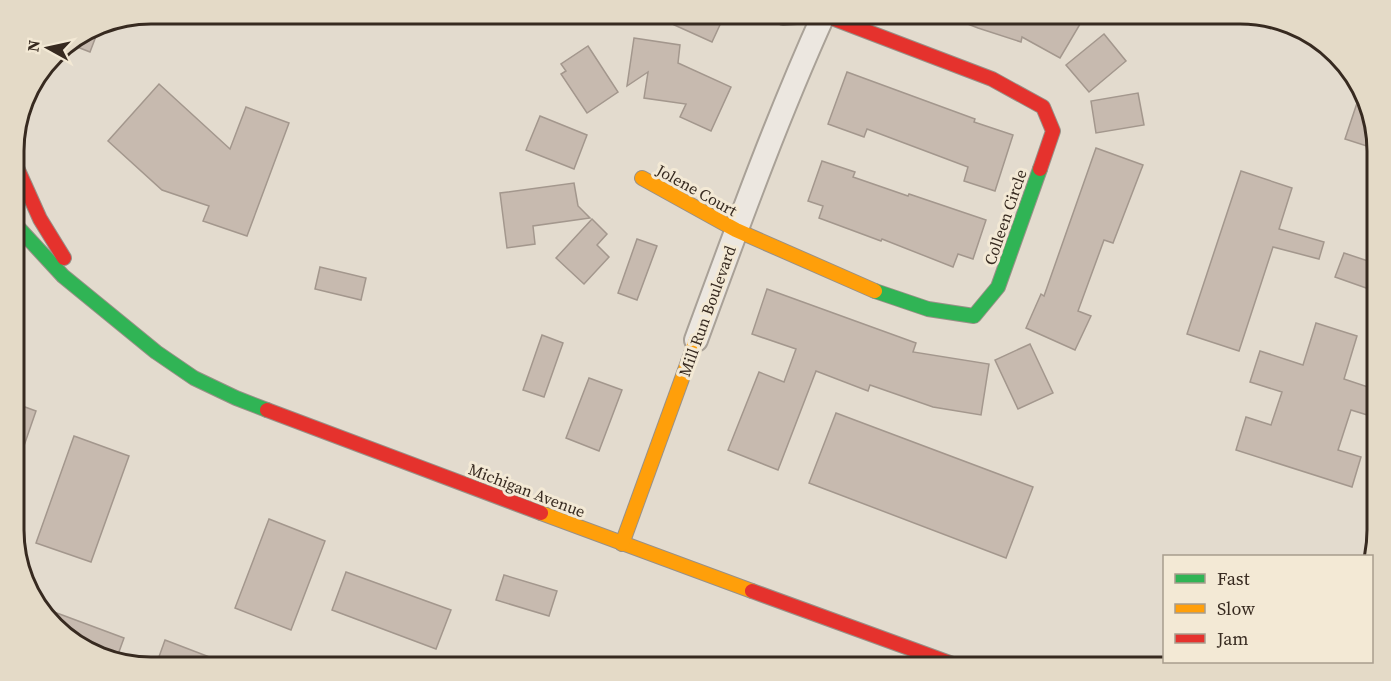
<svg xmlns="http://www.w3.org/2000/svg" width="1391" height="681" font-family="'Source Serif 4',serif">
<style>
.building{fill:#c7baaf;stroke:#a3978d;stroke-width:1.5}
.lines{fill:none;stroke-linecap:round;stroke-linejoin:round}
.street-casing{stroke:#a9a197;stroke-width:26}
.fast-casing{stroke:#989087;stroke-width:16}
.slow-casing{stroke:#989087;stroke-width:16}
.jam-casing{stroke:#989087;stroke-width:16}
.street{stroke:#ece7e0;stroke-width:22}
.fast{stroke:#30b455;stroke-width:14}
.slow{stroke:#ff9f0a;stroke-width:14}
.jam{stroke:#e5322d;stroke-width:14}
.labels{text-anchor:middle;stroke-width:6;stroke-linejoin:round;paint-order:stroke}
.street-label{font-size:16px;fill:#372a20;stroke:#f3e9d5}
.rim{fill:none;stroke:#372a20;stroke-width:3}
</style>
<rect width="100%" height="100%" fill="#e3dbce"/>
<!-- building -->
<g class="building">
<path d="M 650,14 L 725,14 L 712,42 Z"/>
<path d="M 942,14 L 1086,14 L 1060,58 L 1022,37 L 1021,42 L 978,28 Z"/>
<path d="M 101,23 L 90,52 L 67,43 L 98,24 Z"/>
<path d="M 1104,34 L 1126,61 L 1089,92 L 1066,65 Z"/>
<path d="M 634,38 L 680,45 L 678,63 L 731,87 L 711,131 L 680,117 L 686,104 L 644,98 L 648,72 L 627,86 Z"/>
<path d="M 588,46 L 618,92 L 587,113 L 561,74 L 566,71 L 561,64 Z"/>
<path d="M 847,72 L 975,119 L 974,122 L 1013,135 L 995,191 L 964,181 L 968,167 L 867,129 L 864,137 L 828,124 Z"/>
<path d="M 159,84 L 230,149 L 246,107 L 289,123 L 247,236 L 203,221 L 209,206 L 162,190 L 108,141 Z"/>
<path d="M 1361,91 L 1376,133 L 1376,149 L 1345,139 Z"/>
<path d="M 1138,93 L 1144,125 L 1096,133 L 1091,101 Z"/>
<path d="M 540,116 L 587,135 L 574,169 L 526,150 Z"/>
<path d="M 1096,148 L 1143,165 L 1113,243 L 1104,240 L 1078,311 L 1091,316 L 1075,350 L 1026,328 L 1041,294 L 1044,296 Z"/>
<path d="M 822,161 L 855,172 L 853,177 L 908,196 L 909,194 L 986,220 L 973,259 L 958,254 L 953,267 L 882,239 L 881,241 L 819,218 L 823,206 L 808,201 Z"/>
<path d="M 1241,171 L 1292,188 L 1279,229 L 1324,242 L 1319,259 L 1273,247 L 1239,351 L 1187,334 Z"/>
<path d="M 574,183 L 578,206 L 590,218 L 533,226 L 535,244 L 507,248 L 500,193 Z"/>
<path d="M 592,219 L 607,234 L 597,245 L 609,257 L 584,284 L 556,258 Z"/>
<path d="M 637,239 L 657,246 L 637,300 L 618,293 Z"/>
<path d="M 1344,253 L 1377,264 L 1369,289 L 1335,277 Z"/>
<path d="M 320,267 L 366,278 L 361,300 L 315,289 Z"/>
<path d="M 767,289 L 916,343 L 913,352 L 989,364 L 981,415 L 933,407 L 870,385 L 868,391 L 816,371 L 778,470 L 728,450 L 759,372 L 784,382 L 796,349 L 752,334 Z"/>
<path d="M 1316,323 L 1357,336 L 1344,379 L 1377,390 L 1377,418 L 1351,410 L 1338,450 L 1361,457 L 1352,487 L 1236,450 L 1246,417 L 1271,425 L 1282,392 L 1250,382 L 1260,351 L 1303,365 Z"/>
<path d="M 542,335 L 563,343 L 544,397 L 523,390 Z"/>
<path d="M 1030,344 L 1053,393 L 1018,409 L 995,360 Z"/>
<path d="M 589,378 L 622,390 L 599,451 L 566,438 Z"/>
<path d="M 14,403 L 36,411 L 17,466 L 15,466 Z"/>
<path d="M 836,413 L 1033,487 L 1006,558 L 809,483 Z"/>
<path d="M 74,436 L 129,456 L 91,562 L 36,543 Z"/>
<path d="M 269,519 L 325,541 L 291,630 L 235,608 Z"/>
<path d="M 346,572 L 451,610 L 436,649 L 332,610 Z"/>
<path d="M 504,575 L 557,591 L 549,616 L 496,600 Z"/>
<path d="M 38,606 L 124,638 L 116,660 L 90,654 L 42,614 Z"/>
<path d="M 165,640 L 233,666 L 233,667 L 155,668 Z"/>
</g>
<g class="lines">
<defs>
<path id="street" d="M 696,340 C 736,231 776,120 824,14"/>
<g id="fast">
<path d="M 14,223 L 63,276 L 156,352 L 194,378 L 236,398 L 267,410"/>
<path d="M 875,291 L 928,309 L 974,316 L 998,287 L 1040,169"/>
</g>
<g id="slow">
<path d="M 642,178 L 736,230 L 875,291"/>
<path d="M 541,513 L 752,591"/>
<path d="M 622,544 L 696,340"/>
</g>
<g id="jam">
<path d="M 783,18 L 824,15 L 992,79 L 1043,107 L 1053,131 L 1040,169"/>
<path d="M 14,161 L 40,219 L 64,258"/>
<path d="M 267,410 L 541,513"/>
<path d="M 752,591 L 961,667"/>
</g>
</defs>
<!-- street casing -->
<use href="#street" class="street-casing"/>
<!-- fast casing -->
<use href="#fast" class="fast-casing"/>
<!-- slow casing -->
<use href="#slow" class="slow-casing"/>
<!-- jam casing -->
<use href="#jam" class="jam-casing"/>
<!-- street -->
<use href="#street" class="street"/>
<!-- fast -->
<use href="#fast" class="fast"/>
<!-- slow -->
<use href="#slow" class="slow"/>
<!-- jam -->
<use href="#jam" class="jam"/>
</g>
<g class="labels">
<!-- street labels -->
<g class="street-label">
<text transform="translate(697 190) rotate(29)" y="6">Jolene Court</text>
<text transform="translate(1005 217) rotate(-71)" y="6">Colleen Circle</text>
<text transform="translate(707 311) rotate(-70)" y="6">Mill Run Boulevard</text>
<text transform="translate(527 490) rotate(21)" y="6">Michigan Avenue</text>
</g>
</g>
<!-- crop -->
<path d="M0 0H1391V681H0ZM151 24H1240A127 127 0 0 1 1367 151V530A127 127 0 0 1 1240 657H151A127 127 0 0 1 24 530V151A127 127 0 0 1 151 24Z" fill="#e4dac7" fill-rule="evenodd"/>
<path class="rim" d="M151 24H1240A127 127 0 0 1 1367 151V530A127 127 0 0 1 1240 657H151A127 127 0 0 1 24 530V151A127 127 0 0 1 151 24Z"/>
<!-- legend -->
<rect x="1163" y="555" width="210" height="108" fill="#f3e9d5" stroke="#a89d8d" stroke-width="1.5"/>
<rect x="1175" y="574" width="30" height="9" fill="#30b455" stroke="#a89d8d" stroke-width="1.5"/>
<text x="1217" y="585" font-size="18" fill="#372a20">Fast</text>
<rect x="1175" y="604" width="30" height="9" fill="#ff9f0a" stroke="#a89d8d" stroke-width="1.5"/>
<text x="1217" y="615" font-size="18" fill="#372a20">Slow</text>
<rect x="1175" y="634" width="30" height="9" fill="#e5322d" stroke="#a89d8d" stroke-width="1.5"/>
<text x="1217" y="645" font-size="18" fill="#372a20">Jam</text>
<!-- north arrow -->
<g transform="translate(48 48) rotate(278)" stroke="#f3e9d5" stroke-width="4.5" paint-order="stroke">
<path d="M0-4.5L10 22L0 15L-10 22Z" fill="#372a20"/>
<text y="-9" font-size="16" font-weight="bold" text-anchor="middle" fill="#372a20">N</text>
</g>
</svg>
